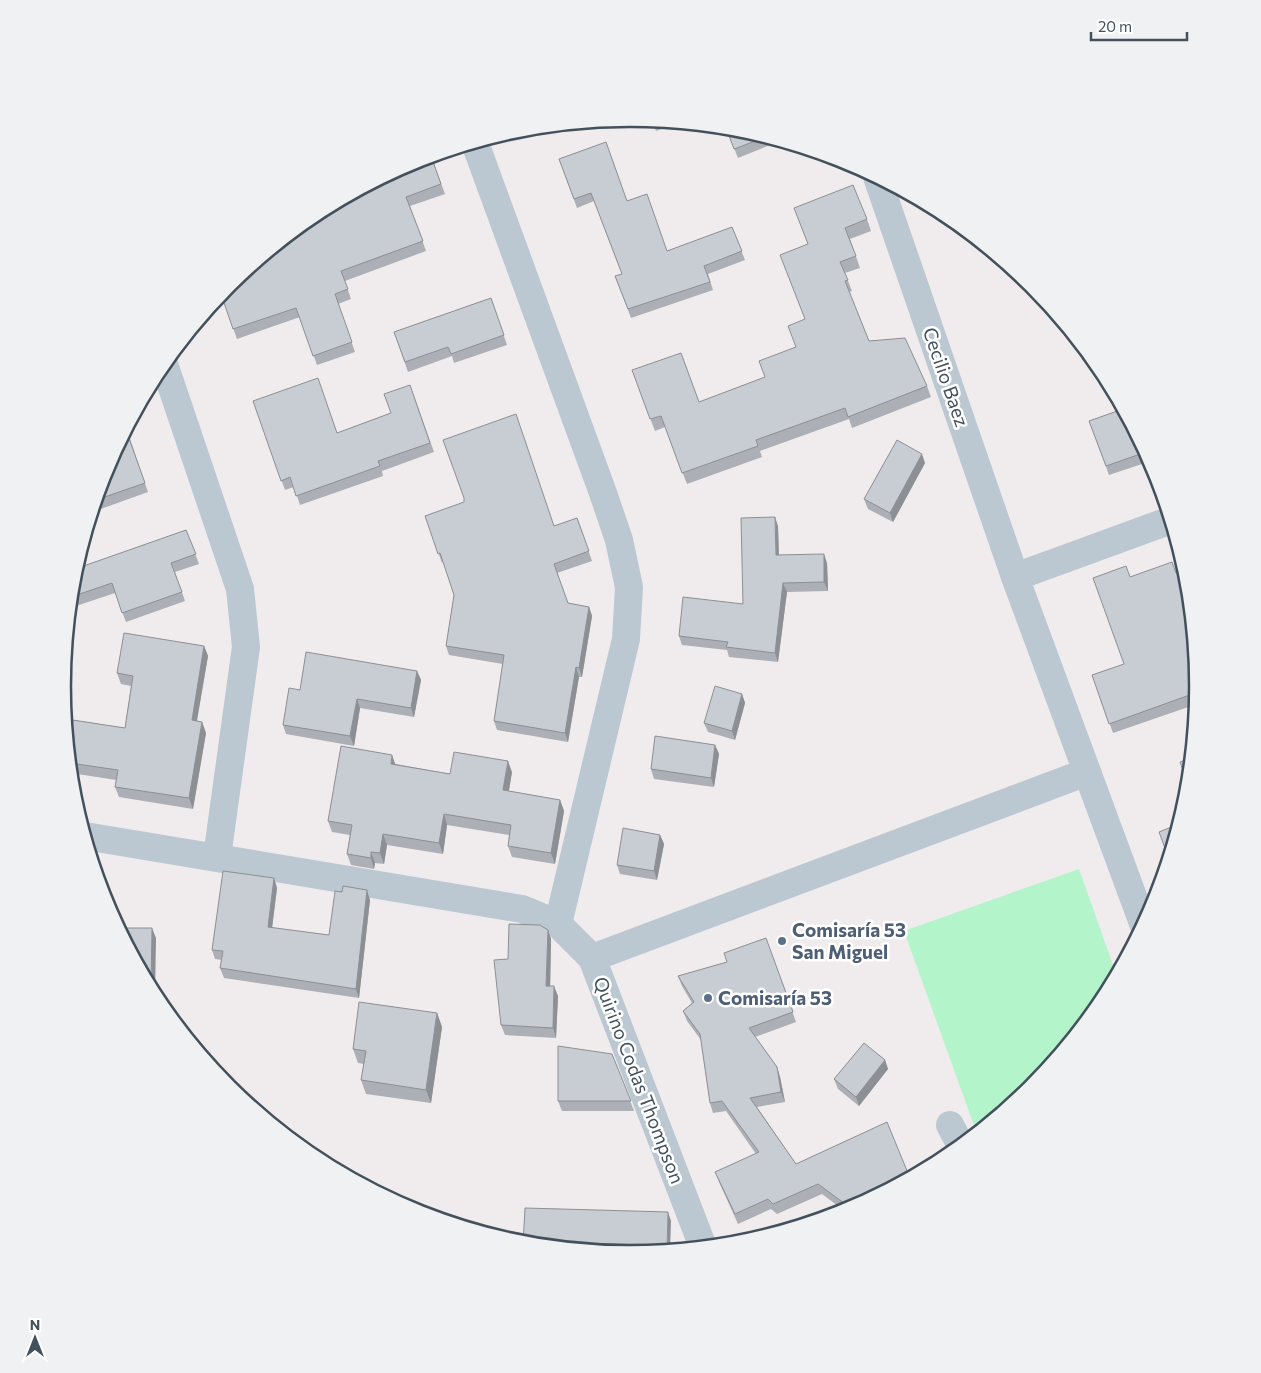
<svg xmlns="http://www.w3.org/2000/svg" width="1261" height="1373" font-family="Commissioner,sans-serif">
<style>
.grass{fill:#b4f4cb}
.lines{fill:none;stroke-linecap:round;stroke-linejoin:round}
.minor{stroke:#bbc8d1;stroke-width:28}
.wall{fill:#acafb5}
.shaded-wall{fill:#8c8f94}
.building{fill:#c8ccd3;stroke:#8c8f94}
.service-dot{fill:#5c6f8a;stroke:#fff;stroke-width:2}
.labels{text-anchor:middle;stroke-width:5;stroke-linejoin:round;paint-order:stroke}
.street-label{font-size:19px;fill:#43515d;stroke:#fff}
.service-label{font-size:19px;font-weight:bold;fill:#4e5e75;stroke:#fff;text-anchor:start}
.rim{fill:none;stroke:#43515d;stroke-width:2.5}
</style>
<rect width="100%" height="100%" fill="#f0eced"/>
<!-- grass -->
<path class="grass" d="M 1079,869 L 1117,976 L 1103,1002 L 1032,1088 L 977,1134 L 904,931 Z"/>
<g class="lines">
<!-- minor -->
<g class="minor">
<path d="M 475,143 L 603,493 L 619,540 L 629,587 L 626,639 L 558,924"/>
<path d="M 877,177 L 1015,577 L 1144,926"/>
<path d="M 164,364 L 240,589 L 246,647 L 217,857"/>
<path d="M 1015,577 L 1171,520"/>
<path d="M 85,836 L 522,909 L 558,924 L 592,958 L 703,1247"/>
<path d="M 592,958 L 1087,772"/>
<path d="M 950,1125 L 961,1146"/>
</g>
</g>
<!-- wall -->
<g class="wall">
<path d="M 652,121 L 678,123 L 656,131 Z"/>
<path d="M 726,128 L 742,129 L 780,141 L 738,158 Z"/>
<path d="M 431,156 L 445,194 L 410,206 L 426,251 L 345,281 L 351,299 L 338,304 L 355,352 L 317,365 L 300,317 L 237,339 L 221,294 Z"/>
<path d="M 559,159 L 627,201 L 667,251 L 732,227 L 745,260 L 708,274 L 713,290 L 631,318 L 615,276 L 622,274 L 594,201 L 577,208 Z"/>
<path d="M 794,208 L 867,219 L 871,231 L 850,239 L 860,268 L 845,273 L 852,291 L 849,292 L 869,341 L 927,386 L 931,397 L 852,428 L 849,419 L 760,451 L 762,457 L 687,484 L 665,427 L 655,431 L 632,370 L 699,402 L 765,377 L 796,347 L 805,319 L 808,244 Z"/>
<path d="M 491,298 L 507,345 L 454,363 L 452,356 L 408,372 L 394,332 Z"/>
<path d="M 410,385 L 434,452 L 382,471 L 383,476 L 300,505 L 294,487 L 285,490 L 253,401 L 337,433 L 391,413 Z"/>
<path d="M 1123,409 L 1151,461 L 1109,475 L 1089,421 Z"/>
<path d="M 127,430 L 148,492 L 98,510 L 95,504 L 106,469 Z"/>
<path d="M 925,463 L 893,522 L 868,509 L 864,499 Z"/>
<path d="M 425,516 L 555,526 L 577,518 L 592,561 L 557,573 L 568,603 L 589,607 L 592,616 L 582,677 L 579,677 L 568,742 L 497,730 L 494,721 L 503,664 L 449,655 L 446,646 L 454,595 L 443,562 L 442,563 Z"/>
<path d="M 778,526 L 779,555 L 827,563 L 828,591 L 787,592 L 778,662 L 729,657 L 727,650 L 682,645 L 679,636 L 743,604 Z"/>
<path d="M 186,530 L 199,564 L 175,572 L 185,601 L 126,622 L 115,593 L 70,608 L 73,575 Z"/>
<path d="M 1130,577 L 1198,687 L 1197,704 L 1113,733 L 1092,675 L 1124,664 Z"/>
<path d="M 204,646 L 208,656 L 197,721 L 202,722 L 206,733 L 193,809 L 119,797 L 115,787 L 116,780 L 71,773 L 63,694 L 65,694 L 69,705 L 67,719 L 125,728 L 131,686 L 121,684 L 117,673 Z"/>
<path d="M 417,671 L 421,680 L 414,717 L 360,708 L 354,746 L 286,734 L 283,725 L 300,690 Z"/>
<path d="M 742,694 L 745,703 L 735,740 L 708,732 L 704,723 Z"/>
<path d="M 715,745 L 719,754 L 714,787 L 654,779 L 651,769 Z"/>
<path d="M 396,764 L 450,774 L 512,772 L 509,791 L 560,800 L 564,811 L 555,864 L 512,857 L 508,846 L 509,835 L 447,825 L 443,854 L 387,845 L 384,864 L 375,863 L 374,869 L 351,865 L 347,854 L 350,835 L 332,832 L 328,821 Z"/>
<path d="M 660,835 L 664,844 L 657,880 L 620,874 L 617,865 Z"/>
<path d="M 274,878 L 277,888 L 272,928 L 329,935 L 370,900 L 359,998 L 224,978 L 220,968 L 222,960 L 215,959 L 212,950 Z"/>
<path d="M 548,930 L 551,939 L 550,986 L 558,996 L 556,1038 L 505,1035 L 501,1025 Z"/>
<path d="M 766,938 L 796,1022 L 755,1037 L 777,1067 L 780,1077 L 785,1102 L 757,1107 L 796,1164 L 910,1178 L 846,1212 L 822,1194 L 777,1214 L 771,1209 L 738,1224 L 719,1182 L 715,1172 L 756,1154 L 726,1111 L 713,1113 L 710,1103 L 701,1040 L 687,1021 L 683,1011 L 692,1003 L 682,986 L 678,976 L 727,962 Z"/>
<path d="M 437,1013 L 442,1027 L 431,1103 L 366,1094 L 361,1080 L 364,1064 L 358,1063 L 353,1049 Z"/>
<path d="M 612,1054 L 634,1111 L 562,1111 L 558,1101 Z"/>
<path d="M 885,1060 L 888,1069 L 859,1106 L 838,1089 L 834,1079 Z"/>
</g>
<!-- shaded-wall -->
<g class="shaded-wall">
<path d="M 922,454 L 925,463 L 893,522 L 890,513 Z"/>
<path d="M 775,517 L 778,526 L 779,564 L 776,555 Z"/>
<path d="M 824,554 L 827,563 L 828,591 L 824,582 Z"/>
<path d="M 783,583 L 787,592 L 778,662 L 775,653 Z"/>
<path d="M 589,607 L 592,616 L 582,677 L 579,668 Z"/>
<path d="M 204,646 L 208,656 L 195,731 L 192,720 Z"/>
<path d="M 576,667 L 579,677 L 568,742 L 565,733 Z"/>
<path d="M 417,671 L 421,680 L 414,717 L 411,708 Z"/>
<path d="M 65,694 L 69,705 L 66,722 L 64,700 Z"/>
<path d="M 742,694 L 745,703 L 735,740 L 732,731 Z"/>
<path d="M 357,699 L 360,708 L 354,746 L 350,736 Z"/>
<path d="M 202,722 L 206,733 L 193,809 L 189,798 Z"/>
<path d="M 715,745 L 719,754 L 714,787 L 711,778 Z"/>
<path d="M 392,755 L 396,766 L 391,764 Z"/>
<path d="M 508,761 L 512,772 L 507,801 L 503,790 Z"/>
<path d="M 560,800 L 564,811 L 555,864 L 551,853 Z"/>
<path d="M 444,814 L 447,825 L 443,854 L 439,843 Z"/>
<path d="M 383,834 L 387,845 L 384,864 L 380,853 Z"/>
<path d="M 660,835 L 664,844 L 657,880 L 654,871 Z"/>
<path d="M 371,852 L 375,863 L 374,869 L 371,858 Z"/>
<path d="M 274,878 L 277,888 L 271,936 L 268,927 Z"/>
<path d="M 367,890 L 370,900 L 359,998 L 356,989 Z"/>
<path d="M 152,928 L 156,938 L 155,996 L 151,989 Z"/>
<path d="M 548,930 L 551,939 L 550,996 L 546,986 Z"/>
<path d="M 554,986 L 558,996 L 556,1038 L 553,1028 Z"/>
<path d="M 437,1013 L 442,1027 L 431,1103 L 426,1090 Z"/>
<path d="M 885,1060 L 888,1069 L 859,1106 L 856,1097 Z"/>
<path d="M 777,1067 L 780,1077 L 785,1102 L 781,1092 Z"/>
<path d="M 668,1212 L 671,1221 L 670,1251 L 667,1251 Z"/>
</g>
<!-- building -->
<g class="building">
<path d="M 726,128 L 742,129 L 766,137 L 734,149 Z"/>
<path d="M 606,142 L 627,201 L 647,194 L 667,251 L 732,227 L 742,251 L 704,266 L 710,282 L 628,309 L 615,276 L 622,274 L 591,193 L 574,199 L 559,159 Z"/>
<path d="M 431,156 L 441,184 L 406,197 L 423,241 L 341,271 L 348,289 L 335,294 L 352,342 L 313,356 L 296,308 L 233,329 L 221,294 L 229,285 L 315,214 L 413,162 Z"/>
<path d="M 853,185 L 867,219 L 845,228 L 856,256 L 840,262 L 848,280 L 845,281 L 869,341 L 905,338 L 927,386 L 848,417 L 845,408 L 756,440 L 758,446 L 682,473 L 661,416 L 650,419 L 632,370 L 681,353 L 699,402 L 765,377 L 759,361 L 796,347 L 788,326 L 805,319 L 780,255 L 808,244 L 794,208 Z"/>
<path d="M 491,298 L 504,335 L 451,354 L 448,347 L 405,362 L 394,332 Z"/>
<path d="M 318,378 L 337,433 L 391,413 L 384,394 L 410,385 L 430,443 L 378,461 L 380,466 L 296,496 L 290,477 L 281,481 L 253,401 Z"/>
<path d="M 1123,409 L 1146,452 L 1106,466 L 1089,421 Z"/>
<path d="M 516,414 L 554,526 L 577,518 L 589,551 L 554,564 L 568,603 L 589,607 L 579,668 L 576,667 L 565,733 L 494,721 L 504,655 L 446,646 L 454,595 L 440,553 L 438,554 L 425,516 L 464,502 L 464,498 L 443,440 Z"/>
<path d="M 126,430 L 145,483 L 96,500 L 106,469 Z"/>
<path d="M 897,440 L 922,454 L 890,513 L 864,499 Z"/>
<path d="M 775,517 L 776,555 L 824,554 L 824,582 L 783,583 L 775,653 L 726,647 L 728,642 L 679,636 L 683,597 L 743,604 L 741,518 Z"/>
<path d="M 186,530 L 196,554 L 171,563 L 182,592 L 122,613 L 112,583 L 71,597 L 73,575 L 75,569 Z"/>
<path d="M 1172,562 L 1176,573 L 1186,570 L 1188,576 L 1198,687 L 1198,692 L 1109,724 L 1092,675 L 1124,664 L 1093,578 L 1126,566 L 1130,577 Z"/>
<path d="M 124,633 L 204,646 L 192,720 L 202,722 L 189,798 L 115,787 L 118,770 L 70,763 L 66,719 L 125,728 L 133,676 L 117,673 Z"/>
<path d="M 306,652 L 417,671 L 411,708 L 357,699 L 350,736 L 283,725 L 289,688 L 300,690 Z"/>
<path d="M 715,686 L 742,694 L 732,731 L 704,723 Z"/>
<path d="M 655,736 L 715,745 L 711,778 L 651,769 Z"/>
<path d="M 341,746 L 392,755 L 391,764 L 450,774 L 454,752 L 508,761 L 503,790 L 560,800 L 551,853 L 508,846 L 511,825 L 444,814 L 439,843 L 383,834 L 380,853 L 371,852 L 371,858 L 347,854 L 352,825 L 328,821 Z"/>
<path d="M 1191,758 L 1189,787 L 1180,762 Z"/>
<path d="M 1179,824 L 1169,859 L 1159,832 Z"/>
<path d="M 623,828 L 660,835 L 654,871 L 617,865 Z"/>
<path d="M 223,871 L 274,878 L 268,927 L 329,935 L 335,891 L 342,892 L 343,886 L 367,890 L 356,989 L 220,968 L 223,951 L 212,950 Z"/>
<path d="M 509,924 L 540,925 L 548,930 L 546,986 L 554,986 L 553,1028 L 501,1025 L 494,960 L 508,959 Z"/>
<path d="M 118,928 L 152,928 L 151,989 Z"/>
<path d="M 766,938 L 793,1012 L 749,1028 L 777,1067 L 781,1092 L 750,1098 L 796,1164 L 887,1122 L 910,1178 L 852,1209 L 818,1184 L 773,1204 L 768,1199 L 735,1214 L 715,1172 L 759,1152 L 722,1101 L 710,1103 L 700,1034 L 683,1011 L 694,1002 L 678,976 L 727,962 L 724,953 Z"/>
<path d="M 359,1002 L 437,1013 L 426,1090 L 361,1080 L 366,1051 L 353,1049 Z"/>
<path d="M 864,1043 L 885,1060 L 856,1097 L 834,1079 Z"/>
<path d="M 558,1046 L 612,1054 L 631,1101 L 558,1101 Z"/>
<path d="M 525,1208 L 668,1212 L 667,1251 L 630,1254 L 523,1244 Z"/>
</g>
<!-- markers -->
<g class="service-dot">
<circle cx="782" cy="941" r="5"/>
<circle cx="708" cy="998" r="5"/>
</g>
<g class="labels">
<!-- street labels -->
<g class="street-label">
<text transform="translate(946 377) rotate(71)" y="7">Cecilio Baez</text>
<text transform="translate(639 1080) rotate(69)" y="7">Quirino Codas Thompson</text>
</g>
<!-- service labels -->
<g class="service-label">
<text x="792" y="937">Comisaría 53<tspan x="792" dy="22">San Miguel</tspan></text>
<text x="718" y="1005">Comisaría 53</text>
</g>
</g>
<!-- crop -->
<path d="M0 0H1261V1373H0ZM71 686a559 559 0 1 1 1118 0a559 559 0 1 1-1118 0Z" fill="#f0f1f2" fill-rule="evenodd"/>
<path class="rim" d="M71 686a559 559 0 1 1 1118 0a559 559 0 1 1-1118 0Z"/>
<!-- north arrow -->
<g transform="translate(35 1338)" stroke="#ffffff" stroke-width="4" paint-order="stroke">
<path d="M0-4L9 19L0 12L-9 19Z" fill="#43515d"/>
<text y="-8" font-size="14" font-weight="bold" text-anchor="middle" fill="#43515d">N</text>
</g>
<!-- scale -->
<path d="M1091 32v8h96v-8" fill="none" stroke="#43515d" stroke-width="2.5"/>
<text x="1098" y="32" font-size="15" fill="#43515d" stroke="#ffffff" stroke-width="4" paint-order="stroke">20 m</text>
</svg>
